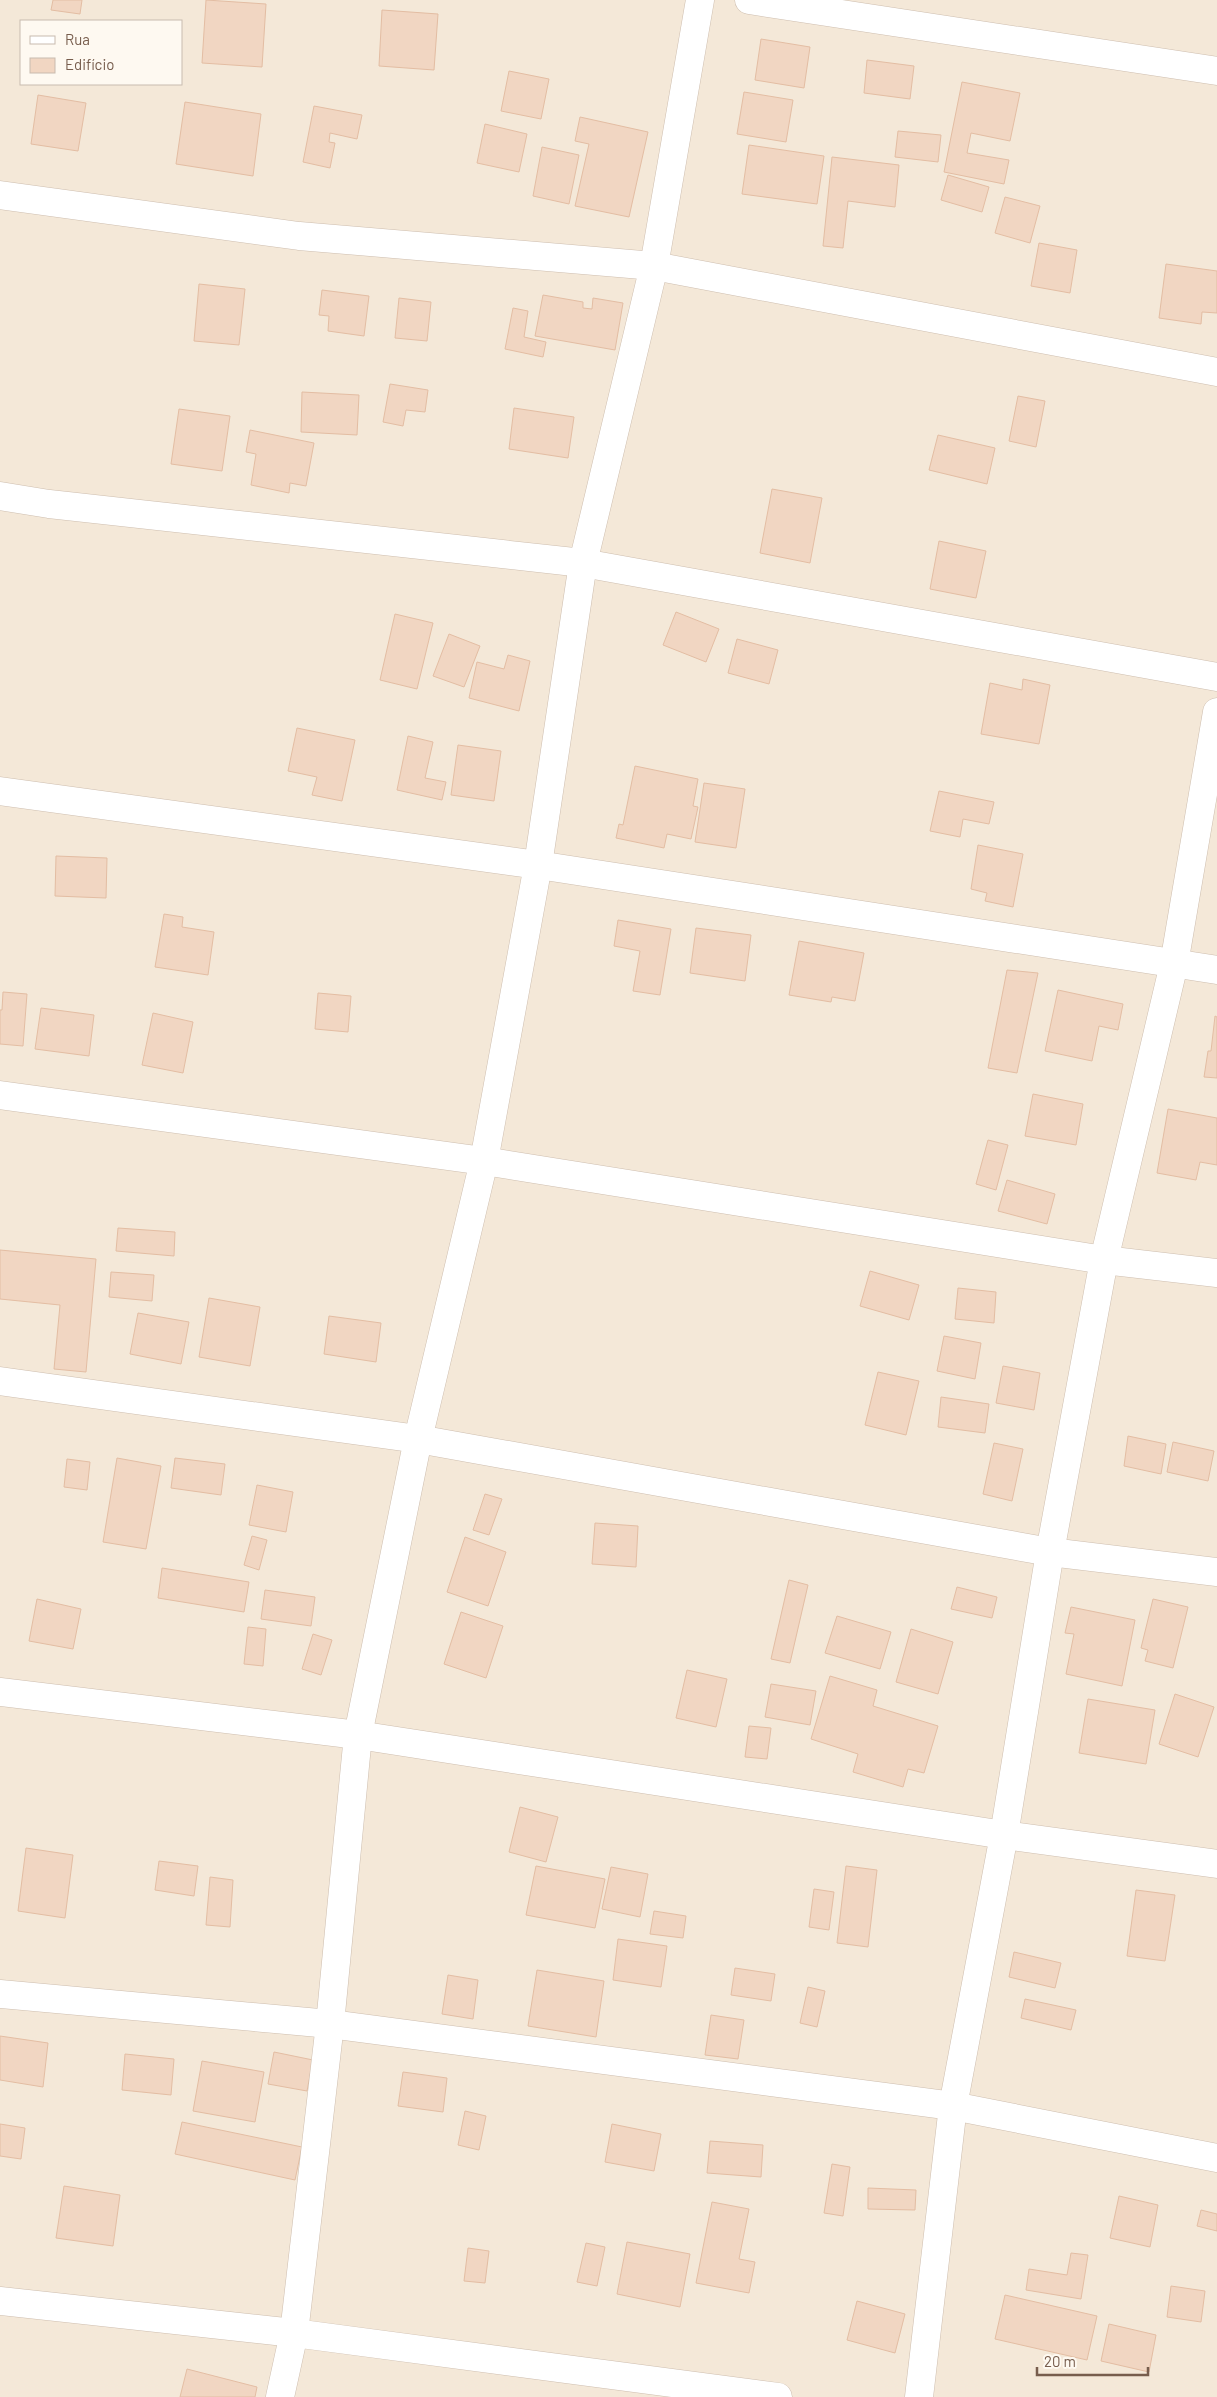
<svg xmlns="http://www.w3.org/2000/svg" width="1217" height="2397" font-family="Barlow,sans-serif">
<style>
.residential{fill:#f4e8d8;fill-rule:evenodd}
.building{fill:#f1d6c2;stroke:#e3bda3}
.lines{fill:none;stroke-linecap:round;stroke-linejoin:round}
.street-casing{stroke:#cebeaf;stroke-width:29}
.street{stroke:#fff;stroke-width:28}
</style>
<rect width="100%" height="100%" fill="#fcf5ea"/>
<!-- residential -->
<path class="residential" d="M 0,0 L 1217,0 L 1217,2397 L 0,2397 ZM 21,21 L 181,21 L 181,84 L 21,84 Z"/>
<!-- building -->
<g class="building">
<path d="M 53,0 L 82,0 L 80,14 L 51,10 Z"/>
<path d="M 206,0 L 266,4 L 262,67 L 202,63 Z"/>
<path d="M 382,10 L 438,14 L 434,70 L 379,66 Z"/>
<path d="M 761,39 L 810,47 L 804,88 L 755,80 Z"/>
<path d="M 867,60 L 914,66 L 910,99 L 864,93 Z"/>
<path d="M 509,71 L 549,79 L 541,119 L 501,111 Z"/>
<path d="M 962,82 L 1020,93 L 1010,141 L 971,133 L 967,153 L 1009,160 L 1004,184 L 944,172 Z"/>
<path d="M 744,92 L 793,100 L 786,142 L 737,134 Z"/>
<path d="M 38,95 L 86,103 L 78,151 L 31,144 Z"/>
<path d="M 185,102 L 261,114 L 253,176 L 176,164 Z"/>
<path d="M 314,106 L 362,115 L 357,139 L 330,133 L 329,142 L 335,143 L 330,168 L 303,162 Z"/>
<path d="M 580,117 L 648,132 L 629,217 L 575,206 L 589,144 L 575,141 Z"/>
<path d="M 485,124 L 527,134 L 519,172 L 477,163 Z"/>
<path d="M 898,131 L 941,135 L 938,162 L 895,157 Z"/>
<path d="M 749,145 L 824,156 L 817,204 L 742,194 Z"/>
<path d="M 542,147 L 579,155 L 569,204 L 533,196 Z"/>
<path d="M 832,157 L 899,165 L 895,207 L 848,201 L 843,248 L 823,246 Z"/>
<path d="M 948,175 L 989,187 L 982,212 L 941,200 Z"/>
<path d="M 1005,197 L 1040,206 L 1030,243 L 995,233 Z"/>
<path d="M 1039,243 L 1077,250 L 1070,293 L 1031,286 Z"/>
<path d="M 1166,264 L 1217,271 L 1217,313 L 1202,312 L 1201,324 L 1159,318 Z"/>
<path d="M 199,284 L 245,289 L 239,345 L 194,341 Z"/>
<path d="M 322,290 L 369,296 L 364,336 L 328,331 L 329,316 L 319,315 Z"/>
<path d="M 543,295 L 583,302 L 583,308 L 592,309 L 593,298 L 623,303 L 615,350 L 535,336 Z"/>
<path d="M 399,298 L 431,302 L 427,341 L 395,338 Z"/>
<path d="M 513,308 L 528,311 L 524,337 L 546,342 L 543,357 L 505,349 Z"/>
<path d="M 390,384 L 428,390 L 425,412 L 406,410 L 403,426 L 383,422 Z"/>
<path d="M 302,392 L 359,395 L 357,435 L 301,432 Z"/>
<path d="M 1018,396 L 1045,401 L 1036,447 L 1009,441 Z"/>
<path d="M 514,408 L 574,417 L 568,458 L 509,449 Z"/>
<path d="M 179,409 L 230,416 L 222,471 L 171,464 Z"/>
<path d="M 250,430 L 314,443 L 306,486 L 290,483 L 289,493 L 251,485 L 256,454 L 246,452 Z"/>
<path d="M 938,435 L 995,448 L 987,484 L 929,470 Z"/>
<path d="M 772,489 L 822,498 L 810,563 L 760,553 Z"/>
<path d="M 939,541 L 986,551 L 976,598 L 930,589 Z"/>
<path d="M 676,612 L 719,629 L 706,662 L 663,645 Z"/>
<path d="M 395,614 L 433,623 L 417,689 L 380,680 Z"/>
<path d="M 449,634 L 480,646 L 464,687 L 433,676 Z"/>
<path d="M 737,639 L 778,650 L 769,684 L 728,673 Z"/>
<path d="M 508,655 L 530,661 L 519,711 L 469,698 L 477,662 L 504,669 Z"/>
<path d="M 1023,679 L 1050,685 L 1039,744 L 981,734 L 990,683 L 1022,690 Z"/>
<path d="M 297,728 L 355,740 L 342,801 L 312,795 L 317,777 L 288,771 Z"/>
<path d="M 408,736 L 433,742 L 425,778 L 446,782 L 442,800 L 397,790 Z"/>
<path d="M 458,745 L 501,751 L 494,801 L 451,795 Z"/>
<path d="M 635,766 L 698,779 L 693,806 L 698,807 L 691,839 L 667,834 L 664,848 L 616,838 L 619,824 L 623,825 Z"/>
<path d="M 704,783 L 745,789 L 736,848 L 695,842 Z"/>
<path d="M 939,791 L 994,802 L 989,824 L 963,819 L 960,837 L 930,831 Z"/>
<path d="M 978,845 L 1023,854 L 1013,907 L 985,901 L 987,893 L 971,889 Z"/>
<path d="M 56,856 L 107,858 L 106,898 L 55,896 Z"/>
<path d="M 164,914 L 183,917 L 182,927 L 214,932 L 208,975 L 155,967 Z"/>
<path d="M 618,920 L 671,929 L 660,995 L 633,991 L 640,951 L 614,946 Z"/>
<path d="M 696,928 L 751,935 L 745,981 L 690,973 Z"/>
<path d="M 799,941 L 864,953 L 855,1001 L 832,997 L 831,1002 L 789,995 Z"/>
<path d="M 1007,970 L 1038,973 L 1017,1073 L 988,1068 Z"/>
<path d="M 1058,990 L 1123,1004 L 1118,1030 L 1099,1026 L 1092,1061 L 1045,1051 Z"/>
<path d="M 3,992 L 27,994 L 23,1046 L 0,1044 L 0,1010 L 2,1010 Z"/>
<path d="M 318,993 L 351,996 L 348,1032 L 315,1029 Z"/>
<path d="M 41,1008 L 94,1015 L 89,1056 L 35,1049 Z"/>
<path d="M 153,1013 L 193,1022 L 183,1073 L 142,1065 Z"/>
<path d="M 1215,1016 L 1217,1017 L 1217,1078 L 1204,1077 L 1208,1051 L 1211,1051 Z"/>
<path d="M 1033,1094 L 1083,1104 L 1076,1145 L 1025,1136 Z"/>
<path d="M 1168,1109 L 1217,1118 L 1217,1165 L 1200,1162 L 1196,1180 L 1157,1173 Z"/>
<path d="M 988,1140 L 1008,1145 L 996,1190 L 976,1184 Z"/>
<path d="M 1007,1180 L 1055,1194 L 1047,1224 L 998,1211 Z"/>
<path d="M 118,1228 L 175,1232 L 174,1256 L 116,1251 Z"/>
<path d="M 0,1250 L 96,1259 L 86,1372 L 54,1369 L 60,1305 L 0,1299 Z"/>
<path d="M 870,1271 L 919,1285 L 909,1320 L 860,1306 Z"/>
<path d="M 111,1272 L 154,1275 L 152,1301 L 109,1297 Z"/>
<path d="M 958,1288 L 996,1292 L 994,1323 L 955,1319 Z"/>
<path d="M 209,1298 L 260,1307 L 250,1366 L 199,1357 Z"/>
<path d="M 138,1313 L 189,1322 L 181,1364 L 130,1354 Z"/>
<path d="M 329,1316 L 381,1323 L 376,1362 L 324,1354 Z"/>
<path d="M 944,1336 L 981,1343 L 975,1379 L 937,1371 Z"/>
<path d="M 1003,1366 L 1040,1373 L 1034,1410 L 996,1403 Z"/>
<path d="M 878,1372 L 919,1381 L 906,1435 L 865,1425 Z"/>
<path d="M 941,1397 L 989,1404 L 985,1433 L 938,1427 Z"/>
<path d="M 1128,1436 L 1166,1444 L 1161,1474 L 1124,1466 Z"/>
<path d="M 1173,1442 L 1214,1451 L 1208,1481 L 1167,1472 Z"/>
<path d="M 994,1443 L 1023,1449 L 1012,1501 L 983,1494 Z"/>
<path d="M 117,1458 L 161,1466 L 146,1549 L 103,1542 Z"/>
<path d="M 175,1458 L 225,1464 L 221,1495 L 171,1488 Z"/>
<path d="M 67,1459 L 90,1462 L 87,1490 L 64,1487 Z"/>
<path d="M 257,1485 L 293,1492 L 286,1532 L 249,1525 Z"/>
<path d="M 485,1494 L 502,1499 L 489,1535 L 473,1530 Z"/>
<path d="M 595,1523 L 638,1526 L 636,1567 L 592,1564 Z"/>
<path d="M 252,1536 L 267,1540 L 259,1570 L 244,1565 Z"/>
<path d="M 465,1537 L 506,1552 L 488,1606 L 447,1592 Z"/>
<path d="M 162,1568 L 249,1582 L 244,1612 L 158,1598 Z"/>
<path d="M 789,1580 L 808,1585 L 790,1663 L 771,1659 Z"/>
<path d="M 957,1587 L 997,1597 L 992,1618 L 951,1609 Z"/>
<path d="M 265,1590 L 315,1597 L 311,1626 L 261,1619 Z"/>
<path d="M 37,1599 L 81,1609 L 73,1649 L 29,1641 Z"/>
<path d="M 1153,1599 L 1188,1607 L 1173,1668 L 1145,1661 L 1148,1650 L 1141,1648 Z"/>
<path d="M 1071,1607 L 1135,1620 L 1122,1686 L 1066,1674 L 1074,1634 L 1065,1633 Z"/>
<path d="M 461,1612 L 503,1626 L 486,1678 L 444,1664 Z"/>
<path d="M 837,1616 L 891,1632 L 880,1669 L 825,1653 Z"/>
<path d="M 248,1627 L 266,1629 L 263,1666 L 244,1664 Z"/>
<path d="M 911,1629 L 953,1642 L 938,1694 L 896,1682 Z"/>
<path d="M 313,1634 L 332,1640 L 321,1675 L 302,1669 Z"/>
<path d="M 687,1670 L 727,1679 L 716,1727 L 676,1718 Z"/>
<path d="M 830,1676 L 877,1690 L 873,1706 L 938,1726 L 924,1773 L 908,1769 L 903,1787 L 853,1772 L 858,1754 L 811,1739 Z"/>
<path d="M 771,1684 L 816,1691 L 810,1725 L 765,1717 Z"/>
<path d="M 1175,1694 L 1214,1707 L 1198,1757 L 1159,1744 Z"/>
<path d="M 1088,1699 L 1155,1710 L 1146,1764 L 1079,1753 Z"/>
<path d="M 749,1726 L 771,1728 L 767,1759 L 745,1757 Z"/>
<path d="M 520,1807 L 558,1817 L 546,1862 L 509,1852 Z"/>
<path d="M 26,1848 L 73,1855 L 65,1918 L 18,1911 Z"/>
<path d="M 159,1861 L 198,1866 L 194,1896 L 155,1890 Z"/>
<path d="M 536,1866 L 605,1879 L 595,1928 L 526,1915 Z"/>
<path d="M 846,1866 L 877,1870 L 868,1947 L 837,1943 Z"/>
<path d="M 611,1867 L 648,1874 L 640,1917 L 602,1909 Z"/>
<path d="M 210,1877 L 233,1880 L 230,1927 L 206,1925 Z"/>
<path d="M 814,1889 L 834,1892 L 829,1930 L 809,1927 Z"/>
<path d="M 1136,1890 L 1175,1895 L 1165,1961 L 1127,1956 Z"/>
<path d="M 654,1911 L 686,1916 L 683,1938 L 650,1934 Z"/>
<path d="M 618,1939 L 667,1946 L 661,1987 L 613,1980 Z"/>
<path d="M 1014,1952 L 1061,1963 L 1055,1988 L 1009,1977 Z"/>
<path d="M 735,1968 L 775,1974 L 771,2001 L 731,1995 Z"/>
<path d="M 537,1970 L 604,1981 L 596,2037 L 528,2026 Z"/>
<path d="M 448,1975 L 478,1980 L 473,2019 L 442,2014 Z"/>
<path d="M 808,1987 L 825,1991 L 817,2027 L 800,2023 Z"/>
<path d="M 1025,1999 L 1076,2010 L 1071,2030 L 1021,2018 Z"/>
<path d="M 711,2015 L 744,2020 L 738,2059 L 705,2055 Z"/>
<path d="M 0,2036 L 48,2043 L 43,2087 L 0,2080 Z"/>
<path d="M 274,2052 L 313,2060 L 307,2091 L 268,2084 Z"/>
<path d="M 125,2054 L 174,2059 L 171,2095 L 122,2090 Z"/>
<path d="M 202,2061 L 264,2072 L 255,2122 L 193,2111 Z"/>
<path d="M 403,2072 L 447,2078 L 443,2112 L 398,2106 Z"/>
<path d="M 465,2111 L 486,2116 L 479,2150 L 458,2145 Z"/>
<path d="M 182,2122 L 302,2147 L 295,2180 L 175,2154 Z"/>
<path d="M 0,2124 L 25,2128 L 21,2159 L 0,2156 Z"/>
<path d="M 612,2124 L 661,2134 L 654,2171 L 605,2162 Z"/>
<path d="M 710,2141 L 763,2145 L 761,2177 L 707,2173 Z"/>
<path d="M 832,2164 L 850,2167 L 843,2216 L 824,2213 Z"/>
<path d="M 64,2186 L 120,2195 L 113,2246 L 56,2238 Z"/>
<path d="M 868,2188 L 916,2190 L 915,2210 L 868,2209 Z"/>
<path d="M 1119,2196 L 1158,2205 L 1150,2247 L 1110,2238 Z"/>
<path d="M 712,2202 L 749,2209 L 739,2259 L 755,2262 L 749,2293 L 696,2283 Z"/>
<path d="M 1201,2210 L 1217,2214 L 1217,2231 L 1197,2226 Z"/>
<path d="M 627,2242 L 690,2254 L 680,2307 L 617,2294 Z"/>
<path d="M 586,2243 L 605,2247 L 597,2286 L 577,2282 Z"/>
<path d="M 468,2248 L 489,2251 L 485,2283 L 464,2281 Z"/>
<path d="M 1071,2253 L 1088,2255 L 1081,2299 L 1026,2290 L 1029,2269 L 1067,2275 Z"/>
<path d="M 1171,2286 L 1205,2291 L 1201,2322 L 1167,2317 Z"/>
<path d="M 1005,2295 L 1097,2316 L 1087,2360 L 995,2339 Z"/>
<path d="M 857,2301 L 905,2314 L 895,2353 L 847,2340 Z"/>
<path d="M 1109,2324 L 1156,2335 L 1149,2372 L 1101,2361 Z"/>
<path d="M 187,2369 L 257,2387 L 255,2397 L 180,2397 Z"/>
</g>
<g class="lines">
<defs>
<g id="street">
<path d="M 749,0 L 1217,71"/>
<path d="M 0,195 L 299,236 L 654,266 L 1217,372"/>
<path d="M 0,496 L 49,504 L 583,563 L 1217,677"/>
<path d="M 0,791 L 538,865 L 1217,970"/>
<path d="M 0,1095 L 484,1161 L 1104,1260 L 1217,1273"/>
<path d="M 0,1381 L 418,1439 L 1050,1552 L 1217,1572"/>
<path d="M 0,1692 L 358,1735 L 1004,1835 L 1217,1864"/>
<path d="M 0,1994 L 330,2024 L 953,2106 L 1217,2158"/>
<path d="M 0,2301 L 294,2333 L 778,2397"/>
<path d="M 280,2397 L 294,2333 L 330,2024 L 358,1735 L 418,1439 L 484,1161 L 538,865 L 583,563 L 654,266 L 700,0"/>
<path d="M 919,2397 L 953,2106 L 1004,1835 L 1050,1552 L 1104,1260 L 1174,964 L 1217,712"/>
</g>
</defs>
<!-- street casing -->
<use href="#street" class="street-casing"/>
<!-- street -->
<use href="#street" class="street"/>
</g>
<!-- legend -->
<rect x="20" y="20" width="162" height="65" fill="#fef9f1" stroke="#c8bbaf"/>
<rect x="30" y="36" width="25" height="8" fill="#ffffff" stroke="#c8bbaf"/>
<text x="65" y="45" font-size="15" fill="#775d4d">Rua</text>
<rect x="30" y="58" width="25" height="15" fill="#f1d6c2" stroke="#c8bbaf"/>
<text x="65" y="70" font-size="15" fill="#775d4d">Edifício</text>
<!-- scale -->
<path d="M1037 2367v8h111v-8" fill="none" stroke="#775d4d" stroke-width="2.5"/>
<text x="1044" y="2367" font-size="15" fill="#775d4d" stroke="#fef9f1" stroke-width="4" paint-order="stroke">20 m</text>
</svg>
